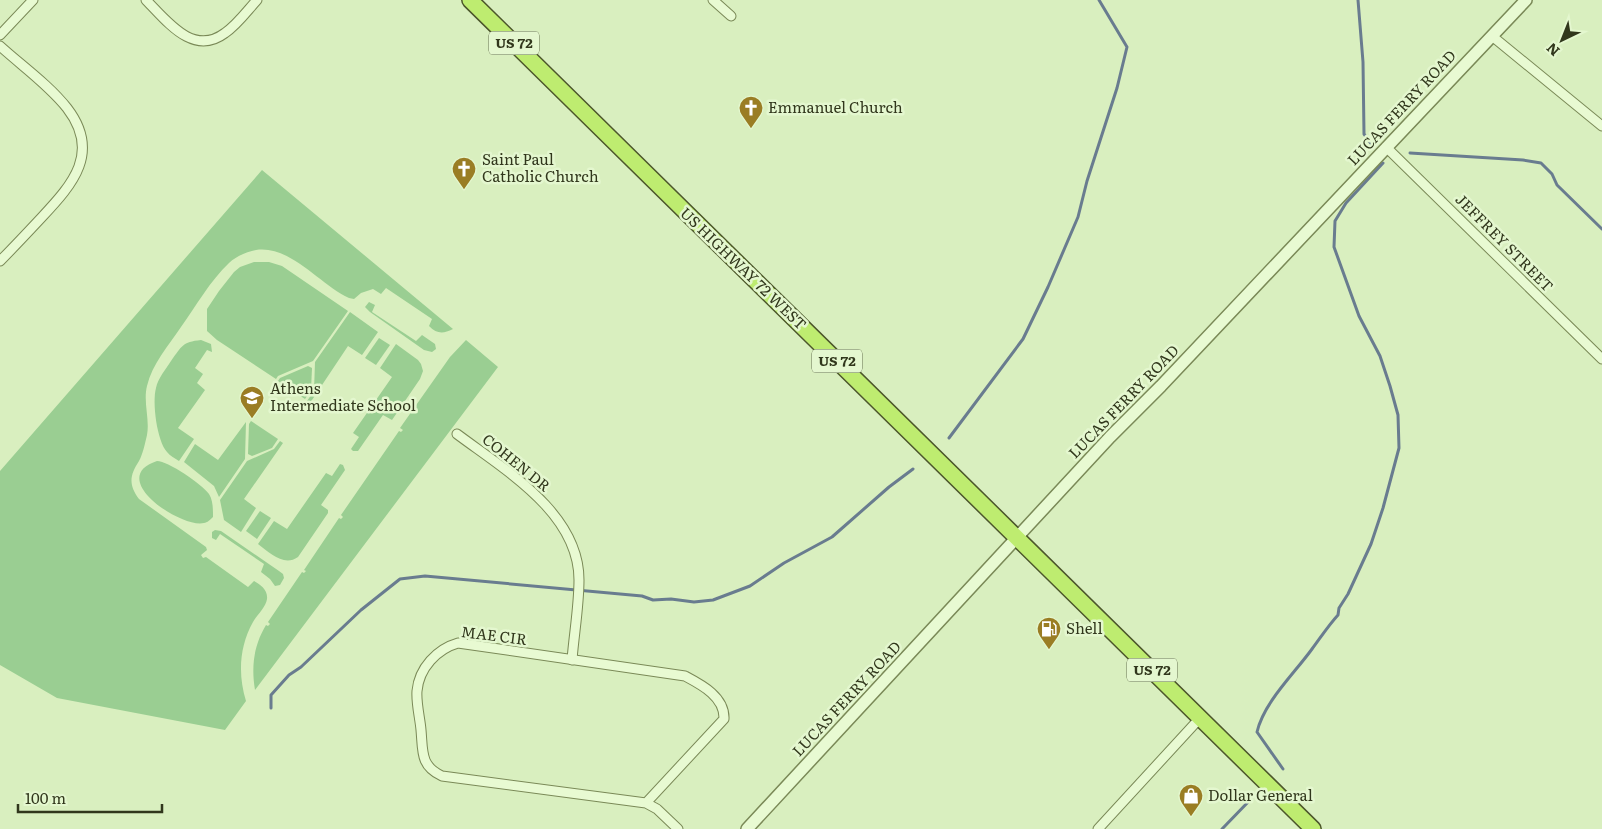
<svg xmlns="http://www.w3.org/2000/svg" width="1602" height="829" font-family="Literata,serif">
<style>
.green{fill:#9ace92}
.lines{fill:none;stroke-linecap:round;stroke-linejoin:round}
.stream{stroke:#697c8f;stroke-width:3}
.minor-casing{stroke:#7a8957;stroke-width:11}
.tertiary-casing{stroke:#7a8957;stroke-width:14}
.trunk-casing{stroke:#4c562b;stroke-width:18}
.minor{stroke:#e8fad2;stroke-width:9}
.tertiary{stroke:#e8fad2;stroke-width:11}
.trunk{stroke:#beec70;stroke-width:15}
.labels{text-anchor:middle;stroke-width:5;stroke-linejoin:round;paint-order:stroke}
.shield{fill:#e4f7cf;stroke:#677152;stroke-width:1}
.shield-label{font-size:14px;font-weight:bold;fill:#31371c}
.poi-label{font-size:15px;fill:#31371c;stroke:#e4f7cf;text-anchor:start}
.street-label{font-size:15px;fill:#31371c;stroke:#e4f7cf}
</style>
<rect width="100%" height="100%" fill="#d9efbf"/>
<!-- green -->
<g class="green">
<path d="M 262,170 L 453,329 C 443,334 437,334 429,326 L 432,319 L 386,288 L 381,294 L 373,289 L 361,293 L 354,299 L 349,298 C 320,285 291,245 256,250 C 247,252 236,256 229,263 C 210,281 196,306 181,327 C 169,345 152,364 147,386 C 143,402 150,419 147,435 C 145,443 143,454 139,461 C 130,475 128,484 139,499 L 206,547 L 207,550 L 201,555 L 203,558 L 206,557 L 248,587 L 254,581 C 261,585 268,590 267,599 C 266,607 257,615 253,622 C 239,647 238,675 246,701 L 225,730 L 57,698 L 0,665 L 0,471 Z"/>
<path d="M 254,262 L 269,262 L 282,266 L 348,311 L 313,361 L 278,376 L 276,379 L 217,340 L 207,331 L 207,309 L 219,291 L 234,272 L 240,267 Z"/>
<path d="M 369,302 L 375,305 L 372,312 L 416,341 L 422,335 L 435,344 L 436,349 L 432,352 L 424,350 L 370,312 L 365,307 Z"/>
<path d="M 350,312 L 378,332 L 362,355 L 348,346 L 310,403 L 307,401 L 314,391 L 315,362 Z"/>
<path d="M 379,338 L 390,345 L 376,365 L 365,358 Z"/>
<path d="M 201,340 L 211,344 L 212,352 L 207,350 L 195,368 L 203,374 L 197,383 L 205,390 L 178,428 L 194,439 L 179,461 C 175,458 170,456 167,452 C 157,441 152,402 156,388 C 158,378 166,369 171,361 C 182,346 182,342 201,340 Z"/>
<path d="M 466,340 L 498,367 L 255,690 C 251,666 254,645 266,625 L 268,626 L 270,624 L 268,622 L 302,572 L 304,573 L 306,571 L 304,570 L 339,518 L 341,519 L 343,517 L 341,515 L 399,431 L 401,432 L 403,430 L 400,428 L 450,357 Z"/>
<path d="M 396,344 L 418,360 L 421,364 L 423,371 L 420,379 L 392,420 L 383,415 L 358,451 L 353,451 L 351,449 L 359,437 L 353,433 L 392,377 L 380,368 Z"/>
<path d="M 308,366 L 312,368 L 311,390 L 305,399 L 278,381 L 280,378 Z"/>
<path d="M 251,421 L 278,439 L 272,448 L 252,456 L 248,454 L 249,424 Z"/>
<path d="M 246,422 L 245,459 L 219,497 L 214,486 L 184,462 L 195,444 L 218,460 Z"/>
<path d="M 280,441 L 283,443 L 244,499 L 256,508 L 241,532 L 224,520 L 220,500 L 247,461 L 274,449 Z"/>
<path d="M 157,461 C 168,461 202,484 209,494 C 213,500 213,509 213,517 C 211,519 207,523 204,523 C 182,529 105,478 157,461 Z"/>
<path d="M 340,464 L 343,465 L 345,470 L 321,505 L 328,510 L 328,513 L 298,557 C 284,567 270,553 258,544 L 274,521 L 287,529 L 326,473 L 332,476 Z"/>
<path d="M 260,511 L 271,518 L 257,539 L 246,531 Z"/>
<path d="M 215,530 L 221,531 L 279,571 L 283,574 L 284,578 L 280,585 L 275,586 L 270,579 L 261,572 L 264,564 L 220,534 L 216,540 L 212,538 L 212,532 Z"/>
</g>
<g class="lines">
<!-- stream -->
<g class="stream">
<path d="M 1358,0 L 1363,62 L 1364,134 L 1373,146"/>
<path d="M 1410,153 L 1523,160 L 1541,163 L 1552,174 L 1557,185 L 1602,229"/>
<path d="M 949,438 L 1023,339 L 1048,287 L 1078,217 L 1087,181 L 1117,88 L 1127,47 L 1099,0"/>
<path d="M 271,708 L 271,695 L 289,675 L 301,667 L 361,610 L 400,579 L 425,576 L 642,596 L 653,600 L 671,599 L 694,602 L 713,600 L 750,586 L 784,563 L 832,537 L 889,487 L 913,469"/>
<path d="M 1283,769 L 1257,732 C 1264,702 1294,674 1312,649 C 1321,637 1328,626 1338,615 L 1339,608 L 1348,594 L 1371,544 L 1383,508 L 1399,448 L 1398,415 L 1390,386 L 1380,356 L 1359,316 L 1334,247 L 1335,221 L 1346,203 L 1383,163"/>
<path d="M 1222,829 L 1251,799"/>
</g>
<defs>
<g id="minor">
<path d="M 146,0 C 167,21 193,57 225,33 C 237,25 247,11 257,0"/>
<path d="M 713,0 L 731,16"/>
<path d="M 0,35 L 33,0"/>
<path d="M 1492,36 L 1602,126"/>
<path d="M 0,46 C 22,66 49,85 67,108 C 101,152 73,184 42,217 C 28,232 14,247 0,261"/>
<path d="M 1386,147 L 1602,359"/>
<path d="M 457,434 C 505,470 579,513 579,580 C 579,606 574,634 572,660"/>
<path d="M 646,803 L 724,719 C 725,697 702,685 685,676 L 458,643 C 437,649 419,668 417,691 C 416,703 420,718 421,730 C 423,751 420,766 442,776 L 646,803 L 657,809 L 678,829"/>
<path d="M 1098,829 L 1200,718"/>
</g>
<path id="tertiary" d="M 747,829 L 1110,437 L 1161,386 L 1526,0"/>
<path id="trunk" d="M 470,0 L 1313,829"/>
</defs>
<!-- minor casing -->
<use href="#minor" class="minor-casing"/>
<!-- tertiary casing -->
<use href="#tertiary" class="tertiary-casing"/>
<!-- trunk casing -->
<use href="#trunk" class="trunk-casing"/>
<!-- minor -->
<use href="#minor" class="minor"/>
<!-- tertiary -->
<use href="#tertiary" class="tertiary"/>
<!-- trunk -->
<use href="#trunk" class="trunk"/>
</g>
<!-- icons -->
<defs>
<symbol id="church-pin" viewBox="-11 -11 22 30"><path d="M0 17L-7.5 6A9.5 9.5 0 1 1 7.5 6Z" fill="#9a7d24" stroke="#e4f7cf"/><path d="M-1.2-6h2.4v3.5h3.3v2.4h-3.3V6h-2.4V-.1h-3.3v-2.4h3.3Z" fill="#fff"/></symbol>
<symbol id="school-pin" viewBox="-11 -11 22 30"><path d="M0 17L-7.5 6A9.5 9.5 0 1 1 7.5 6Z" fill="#9a7d24" stroke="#e4f7cf"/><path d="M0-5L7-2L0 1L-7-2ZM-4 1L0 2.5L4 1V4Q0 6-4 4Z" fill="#fff"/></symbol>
<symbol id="fuel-pin" viewBox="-11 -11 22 30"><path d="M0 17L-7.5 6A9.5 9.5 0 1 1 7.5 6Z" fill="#9a7d24" stroke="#e4f7cf"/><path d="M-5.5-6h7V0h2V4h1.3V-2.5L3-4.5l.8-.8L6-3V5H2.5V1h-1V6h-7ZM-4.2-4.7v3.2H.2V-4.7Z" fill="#fff"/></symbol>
<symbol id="shop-pin" viewBox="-11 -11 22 30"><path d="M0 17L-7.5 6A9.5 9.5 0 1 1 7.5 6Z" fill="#9a7d24" stroke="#e4f7cf"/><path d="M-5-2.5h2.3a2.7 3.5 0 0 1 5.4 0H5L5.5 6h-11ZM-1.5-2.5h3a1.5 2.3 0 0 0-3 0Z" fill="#fff"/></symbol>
</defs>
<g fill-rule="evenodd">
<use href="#church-pin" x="737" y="94" width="28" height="38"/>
<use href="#church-pin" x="450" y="155" width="28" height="38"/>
<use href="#school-pin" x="238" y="384" width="28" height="38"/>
<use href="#fuel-pin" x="1035" y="615" width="28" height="38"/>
<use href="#shop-pin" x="1177" y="782" width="28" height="38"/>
</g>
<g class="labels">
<!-- shield labels -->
<g class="shield">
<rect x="489" y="31.5" width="50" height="23" rx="4"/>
<rect x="812" y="349.5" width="50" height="23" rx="4"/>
<rect x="1127" y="658.5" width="50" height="23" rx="4"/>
</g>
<g class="shield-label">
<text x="514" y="48">US 72</text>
<text x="837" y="366">US 72</text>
<text x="1152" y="675">US 72</text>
</g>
<!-- poi labels -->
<g class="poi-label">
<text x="768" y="113">Emmanuel Church</text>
<text x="482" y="165">Saint Paul<tspan x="482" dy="17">Catholic Church</tspan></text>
<text x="270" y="394">Athens<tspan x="270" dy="17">Intermediate School</tspan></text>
<text x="1066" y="634">Shell</text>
<text x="1208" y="801">Dollar General</text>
</g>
<!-- street labels -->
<g class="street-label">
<text transform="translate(1402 108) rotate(-47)" y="5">LUCAS FERRY ROAD</text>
<text transform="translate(1504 243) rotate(45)" y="5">JEFFREY STREET</text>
<text transform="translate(743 269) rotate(44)" y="5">US HIGHWAY 72 WEST</text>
<text transform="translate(1124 402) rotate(-46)" y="5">LUCAS FERRY ROAD</text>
<text transform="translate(516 463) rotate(39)" y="5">COHEN DR</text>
<text transform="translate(494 636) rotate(7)" y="5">MAE CIR</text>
<text transform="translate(847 699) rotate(-47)" y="5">LUCAS FERRY ROAD</text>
</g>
</g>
<!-- north arrow -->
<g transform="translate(1562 40) rotate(223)" stroke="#e4f7cf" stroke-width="4" paint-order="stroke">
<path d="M0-4L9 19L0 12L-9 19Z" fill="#31371c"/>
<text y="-8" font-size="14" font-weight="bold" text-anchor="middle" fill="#31371c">N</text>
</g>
<!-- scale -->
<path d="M18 804v8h144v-8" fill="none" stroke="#31371c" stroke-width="2.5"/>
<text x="25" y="804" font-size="15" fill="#31371c" stroke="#e4f7cf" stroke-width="4" paint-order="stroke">100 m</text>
</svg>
